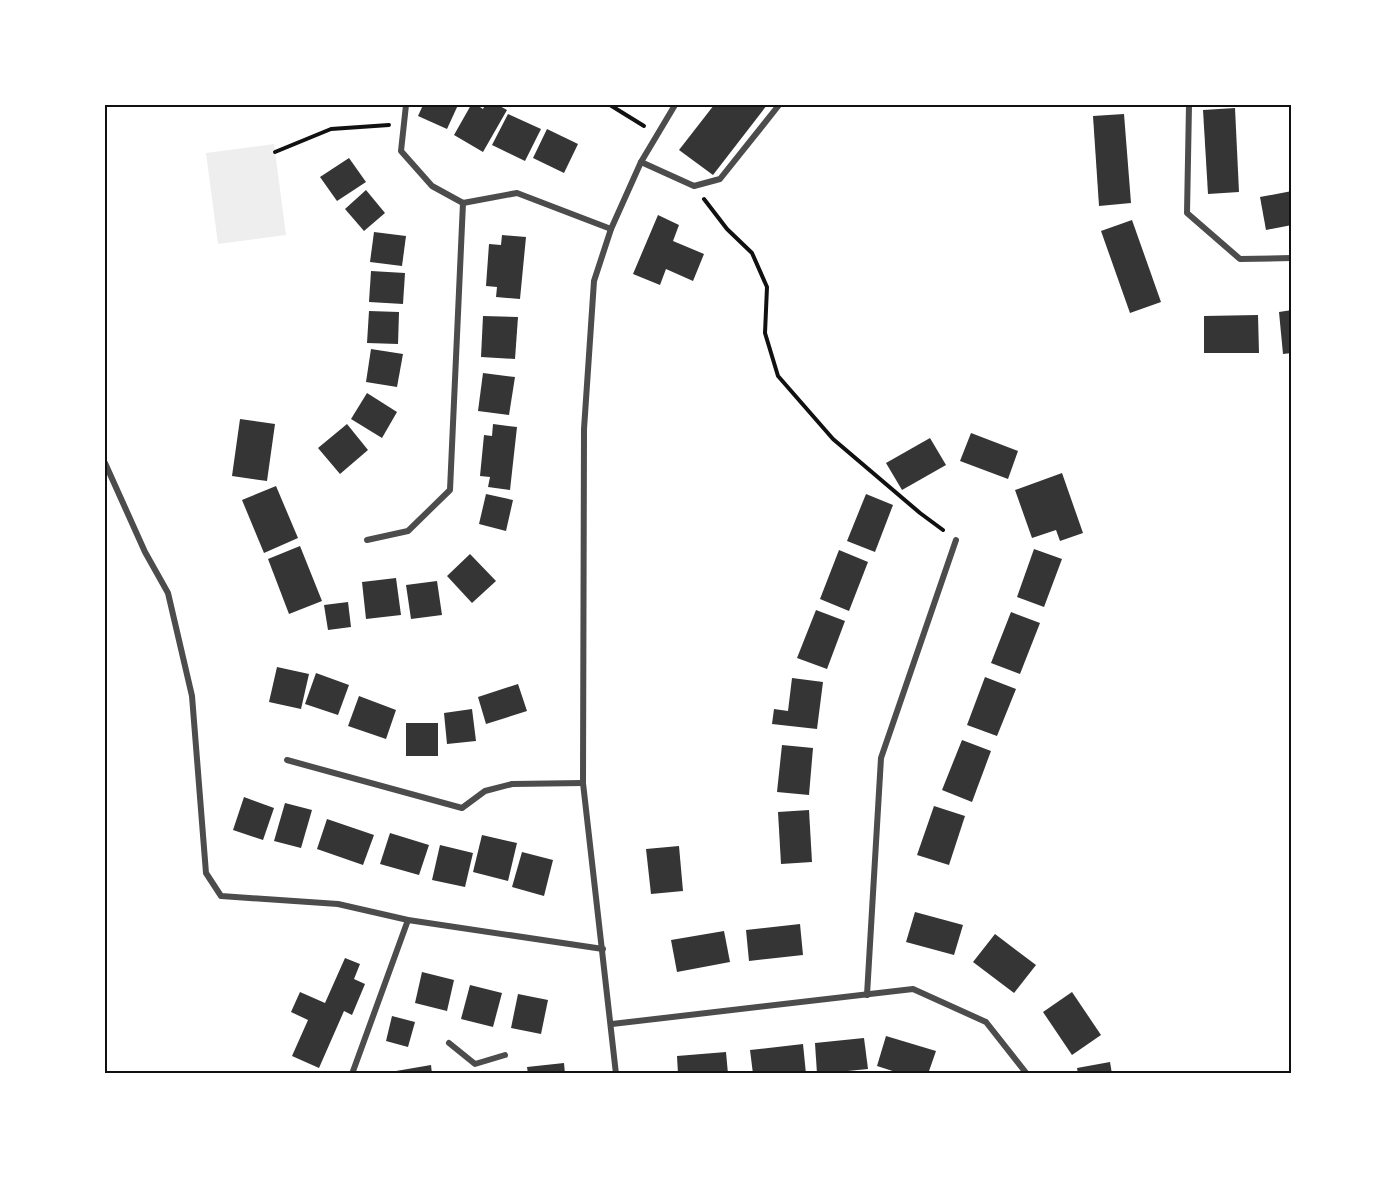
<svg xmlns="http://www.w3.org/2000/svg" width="1397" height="1179" font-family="'Open Sans',sans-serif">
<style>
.green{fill:#eee}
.building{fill:#353535}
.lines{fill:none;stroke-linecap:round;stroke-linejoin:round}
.path{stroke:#111;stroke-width:4}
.minor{stroke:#4c4c4c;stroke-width:6}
.neatline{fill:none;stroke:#111;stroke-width:2}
</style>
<rect width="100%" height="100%" fill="#fff"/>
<!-- green -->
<path class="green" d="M 274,144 L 286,235 L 218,244 L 206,153 Z"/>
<!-- building -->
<g class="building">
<path d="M 423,105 L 458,105 L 447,129 L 418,116 Z"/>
<path d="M 471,105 L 477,105 L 483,109 L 485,105 L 498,105 L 507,110 L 483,152 L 454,135 Z"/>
<path d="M 714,105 L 767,105 L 713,175 L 679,150 Z"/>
<path d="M 1235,108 L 1239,192 L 1208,194 L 1203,110 Z"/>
<path d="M 508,114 L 541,129 L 525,161 L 492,145 Z"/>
<path d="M 1124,114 L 1131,203 L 1099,206 L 1093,116 Z"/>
<path d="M 547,129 L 578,144 L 564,173 L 533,158 Z"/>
<path d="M 349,158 L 366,182 L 337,201 L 320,177 Z"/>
<path d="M 366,190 L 385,213 L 364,231 L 345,209 Z"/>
<path d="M 1292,191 L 1292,225 L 1266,230 L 1260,197 Z"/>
<path d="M 658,215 L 679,225 L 673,241 L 704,254 L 693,281 L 666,269 L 660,285 L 633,274 Z"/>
<path d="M 1132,220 L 1161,302 L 1130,313 L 1101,231 Z"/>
<path d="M 374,232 L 406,236 L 402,266 L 370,262 Z"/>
<path d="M 502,235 L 526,237 L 520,299 L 496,297 L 497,287 L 486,286 L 489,244 L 501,245 Z"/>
<path d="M 371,271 L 405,273 L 403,304 L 369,302 Z"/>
<path d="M 1292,310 L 1292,353 L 1283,354 L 1279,312 Z"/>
<path d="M 369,311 L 399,312 L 398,344 L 367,343 Z"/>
<path d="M 1258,315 L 1259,353 L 1204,353 L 1204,316 Z"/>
<path d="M 483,316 L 518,317 L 515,359 L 481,357 Z"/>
<path d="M 371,349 L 403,354 L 397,387 L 366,382 Z"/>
<path d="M 483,373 L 515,377 L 509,415 L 478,411 Z"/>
<path d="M 367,393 L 397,412 L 382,438 L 351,419 Z"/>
<path d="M 240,419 L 275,424 L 267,481 L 232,476 Z"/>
<path d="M 347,424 L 368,450 L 340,474 L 318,448 Z"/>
<path d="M 493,424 L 517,427 L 510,490 L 488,487 L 490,477 L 480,476 L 484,435 L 492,436 Z"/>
<path d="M 971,433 L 1018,451 L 1008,479 L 960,461 Z"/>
<path d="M 930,438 L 946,465 L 902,490 L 886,463 Z"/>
<path d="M 1062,473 L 1083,533 L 1060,541 L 1056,530 L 1032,538 L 1015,490 Z"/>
<path d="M 276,486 L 298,538 L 264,553 L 242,500 Z"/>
<path d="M 486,494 L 513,500 L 506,531 L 479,524 Z"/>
<path d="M 866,494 L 893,505 L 875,552 L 847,541 Z"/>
<path d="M 300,546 L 322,601 L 289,614 L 268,559 Z"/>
<path d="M 1034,549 L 1062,559 L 1044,607 L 1017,597 Z"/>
<path d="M 839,550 L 868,562 L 849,611 L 820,599 Z"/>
<path d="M 470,554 L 496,581 L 472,603 L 447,576 Z"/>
<path d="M 396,578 L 401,615 L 366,619 L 362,582 Z"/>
<path d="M 437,581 L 442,615 L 411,619 L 406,585 Z"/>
<path d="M 348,602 L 351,627 L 328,630 L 324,605 Z"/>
<path d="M 816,610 L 845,621 L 827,669 L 797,658 Z"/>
<path d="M 1011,612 L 1040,623 L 1020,674 L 991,663 Z"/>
<path d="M 277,667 L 309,674 L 301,709 L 269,702 Z"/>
<path d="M 316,673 L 349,685 L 338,715 L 305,704 Z"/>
<path d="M 985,677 L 1016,689 L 997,736 L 967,725 Z"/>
<path d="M 792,678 L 823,682 L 817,729 L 772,724 L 774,709 L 788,711 Z"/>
<path d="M 518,684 L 527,711 L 486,724 L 478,697 Z"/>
<path d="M 359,696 L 396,710 L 386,739 L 348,726 Z"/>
<path d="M 472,709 L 476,741 L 447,744 L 444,713 Z"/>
<rect x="406" y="723" width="32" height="33"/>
<path d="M 962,740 L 991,751 L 972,802 L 942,790 Z"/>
<path d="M 782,745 L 813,748 L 809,795 L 777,792 Z"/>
<path d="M 244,797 L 274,808 L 263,840 L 233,830 Z"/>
<path d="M 285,803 L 312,810 L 301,848 L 274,841 Z"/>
<path d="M 934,806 L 965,816 L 949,865 L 917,855 Z"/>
<path d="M 809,810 L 812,862 L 781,864 L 778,812 Z"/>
<path d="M 327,819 L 374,835 L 363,865 L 317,849 Z"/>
<path d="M 390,833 L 429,845 L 419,875 L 380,864 Z"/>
<path d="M 482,835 L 517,843 L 508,881 L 473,872 Z"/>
<path d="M 440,845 L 473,853 L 465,887 L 432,880 Z"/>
<path d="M 679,846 L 683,891 L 651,894 L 646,849 Z"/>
<path d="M 522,852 L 553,860 L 544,896 L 512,887 Z"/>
<path d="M 915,912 L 963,925 L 954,955 L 906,942 Z"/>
<path d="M 800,924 L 803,955 L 749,961 L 746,930 Z"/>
<path d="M 724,931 L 730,962 L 677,972 L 671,940 Z"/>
<path d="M 995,934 L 1036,965 L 1014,993 L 973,962 Z"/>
<path d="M 345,958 L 360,964 L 354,979 L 365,984 L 352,1015 L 344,1011 L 319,1068 L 292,1056 L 308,1020 L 291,1012 L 300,992 L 325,1003 Z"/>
<path d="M 422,972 L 454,980 L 447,1011 L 415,1003 Z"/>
<path d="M 470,985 L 502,993 L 493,1027 L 461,1019 Z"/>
<path d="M 1072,992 L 1101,1035 L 1072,1055 L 1043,1012 Z"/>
<path d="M 518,994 L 548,1000 L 541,1034 L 511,1028 Z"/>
<path d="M 392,1016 L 415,1022 L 408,1047 L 386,1041 Z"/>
<path d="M 886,1036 L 936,1051 L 928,1074 L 902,1074 L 877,1066 Z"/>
<path d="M 864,1038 L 868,1069 L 817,1074 L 815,1043 Z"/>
<path d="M 803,1044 L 806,1074 L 753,1074 L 750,1050 Z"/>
<path d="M 726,1052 L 728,1074 L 678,1074 L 677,1056 Z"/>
<path d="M 1110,1062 L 1112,1074 L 1078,1074 L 1077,1068 Z"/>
<path d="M 564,1063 L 565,1074 L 528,1074 L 527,1067 Z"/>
<path d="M 431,1065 L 432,1074 L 396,1074 L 396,1071 Z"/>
</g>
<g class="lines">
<!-- path -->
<g class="path">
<path d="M 610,105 L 644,126"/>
<path d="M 275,152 L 331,129 L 389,125"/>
<path d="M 704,199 L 727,229 L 752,253 L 767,287 L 765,333 L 778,376 L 833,439 L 920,513 L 943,530"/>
</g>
<!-- minor -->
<g class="minor">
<path d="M 406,105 L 401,151 L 432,186 L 463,203 L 517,193 L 611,229"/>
<path d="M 1189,105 L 1187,213 L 1240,259 L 1292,258"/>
<path d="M 641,162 L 694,186 L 720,179 L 779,105"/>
<path d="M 105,463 L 145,552 L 168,593 L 192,696 L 206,873 L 221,896 L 338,904 L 408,920 L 603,949"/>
<path d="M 367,540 L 408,531 L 450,490 L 463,203"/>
<path d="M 287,760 L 462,808 L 485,791 L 512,784 L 583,783"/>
<path d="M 867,995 L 881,758 L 956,540"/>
<path d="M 612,1024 L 913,989 L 986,1022 L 1027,1074"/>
<path d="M 449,1043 L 475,1064 L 505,1055"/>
<path d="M 352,1074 L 408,920"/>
<path d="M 616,1074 L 583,783 L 584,429 L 594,281 L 611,229 L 641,162 L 675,105"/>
</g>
</g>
<!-- border -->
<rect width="1397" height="1179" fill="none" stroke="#ffffff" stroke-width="213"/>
<rect x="106" y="106" width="1184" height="966" class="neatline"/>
</svg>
